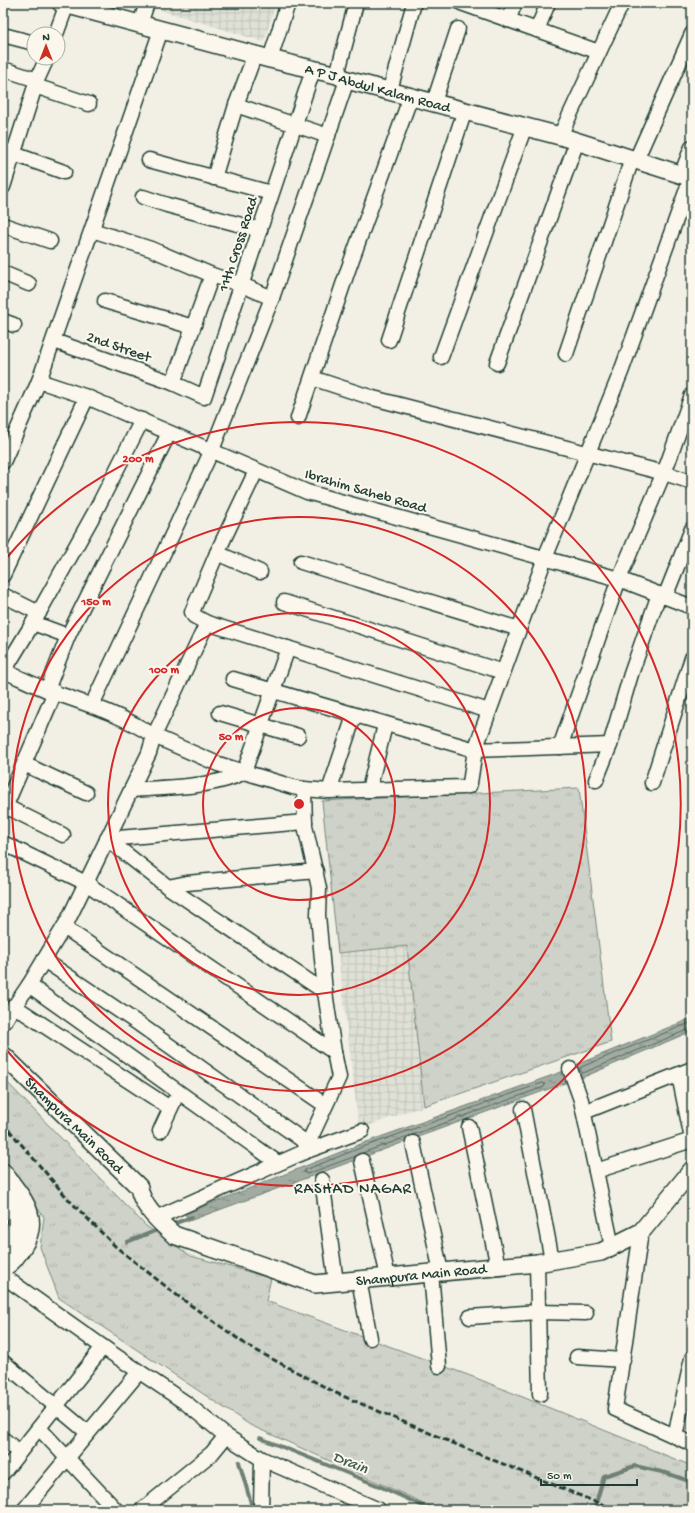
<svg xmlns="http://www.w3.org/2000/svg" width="695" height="1513" font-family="'Gochi Hand',sans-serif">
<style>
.industrial{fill:url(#industrial-grid)}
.grass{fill:url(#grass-tufts);stroke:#77887e}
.water{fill:url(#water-ripples);stroke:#6e7f75}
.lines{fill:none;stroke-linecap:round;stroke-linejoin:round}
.shore{stroke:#536960;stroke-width:1}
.stream{stroke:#6e7f75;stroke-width:4}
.minor-casing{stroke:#1f3d34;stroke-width:17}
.tertiary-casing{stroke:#1f3d34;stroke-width:20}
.minor{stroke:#fbf7ec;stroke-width:14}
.tertiary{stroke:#fbf7ec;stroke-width:17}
.rail{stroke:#1f3d34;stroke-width:3;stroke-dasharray:6 3;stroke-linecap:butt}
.ring{fill:none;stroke:#d62828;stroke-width:2}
.labels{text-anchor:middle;stroke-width:4;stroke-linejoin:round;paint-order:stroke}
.street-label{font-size:15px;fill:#1f3d34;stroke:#fbf7ec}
.neighbourhood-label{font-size:16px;letter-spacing:1px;fill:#1f3d34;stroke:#fbf7ec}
.water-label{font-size:16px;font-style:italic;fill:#465e55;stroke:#fbf7ec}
.centre{fill:#d62828;stroke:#fbf7ec;stroke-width:2}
.ring-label{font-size:12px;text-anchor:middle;font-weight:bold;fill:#d62828;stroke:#fbf7ec;stroke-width:4;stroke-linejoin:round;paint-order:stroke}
</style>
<defs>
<pattern id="industrial-grid" width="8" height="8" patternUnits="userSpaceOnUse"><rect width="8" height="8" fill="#e0e1d6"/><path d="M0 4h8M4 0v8" fill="none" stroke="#c0c2b8"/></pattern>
<pattern id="grass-tufts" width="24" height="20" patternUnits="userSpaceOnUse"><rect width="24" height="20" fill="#cfd2c8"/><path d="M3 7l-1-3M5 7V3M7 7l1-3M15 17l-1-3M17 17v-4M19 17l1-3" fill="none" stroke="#b1b5ac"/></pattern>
<pattern id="water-ripples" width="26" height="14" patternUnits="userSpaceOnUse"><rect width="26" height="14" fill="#a2aba1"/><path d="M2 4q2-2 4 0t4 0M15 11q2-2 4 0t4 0" fill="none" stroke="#838c84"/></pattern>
</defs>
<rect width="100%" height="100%" fill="#f2f0e5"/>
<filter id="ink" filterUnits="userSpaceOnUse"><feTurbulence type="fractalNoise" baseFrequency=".025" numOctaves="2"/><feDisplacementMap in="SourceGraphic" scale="8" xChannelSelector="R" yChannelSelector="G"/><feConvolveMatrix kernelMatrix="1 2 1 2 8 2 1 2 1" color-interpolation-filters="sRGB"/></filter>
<g filter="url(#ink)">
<!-- industrial -->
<g class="industrial">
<path d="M 156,3 L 276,3 L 264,42 L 154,8 Z"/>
<path d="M 407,946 L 424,1106 L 359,1129 L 338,953 Z"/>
</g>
<!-- grass -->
<g class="grass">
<path d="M 579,788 L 611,1042 L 424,1106 L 407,946 L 338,953 L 322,801 Z"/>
<path d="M 3,1078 L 146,1226 L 191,1256 L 271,1278 L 266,1301 L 476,1378 L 692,1466 L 692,1510 L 439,1510 L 250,1425 L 59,1298 L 40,1247 L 44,1217 L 3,1161 Z"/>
</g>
<!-- water -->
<g class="water">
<path d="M 692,1018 L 692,1031 L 579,1079 L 573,1066 Z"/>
<path d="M 564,1071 L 568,1082 L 189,1221 L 185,1214 L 358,1145 Z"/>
</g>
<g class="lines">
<!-- shore -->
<g class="shore">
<path d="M 692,1022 L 581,1067 L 580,1070 L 583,1073 L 692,1028"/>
<path d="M 362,1153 L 410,1136"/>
<path d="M 356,1156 L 307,1174 L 304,1172 L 305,1170 L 360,1148 L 542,1083 L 545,1084 L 544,1087 L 412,1135"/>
</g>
<!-- stream -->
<g class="stream">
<path d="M 170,1225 L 192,1217"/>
<path d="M 127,1242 L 160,1229"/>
<path d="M 260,1438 L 379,1486 L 432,1510"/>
<path d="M 239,1462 L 253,1510"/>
<path d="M 594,1510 L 604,1476 L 635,1466 L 666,1473 L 692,1482"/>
</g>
<defs>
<g id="minor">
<path d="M 461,3 L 599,52"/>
<path d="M 508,20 L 515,3"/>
<path d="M 140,24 L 147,3"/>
<path d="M 537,30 L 548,3"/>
<path d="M 56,34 L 67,4"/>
<path d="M 3,35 L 34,43"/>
<path d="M 270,59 L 288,3"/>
<path d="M 3,69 L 37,80"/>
<path d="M 337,75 L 356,3"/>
<path d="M 35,86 L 89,104"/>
<path d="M 390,90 L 414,3"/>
<path d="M 434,102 L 458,29"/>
<path d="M 236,105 L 328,136"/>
<path d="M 560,136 L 622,3"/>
<path d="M 3,150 L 64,172"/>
<path d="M 149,160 L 271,193"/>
<path d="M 636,160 L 692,34"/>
<path d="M 681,175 L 692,147"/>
<path d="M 214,178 L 236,105 L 255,54"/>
<path d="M 3,187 L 37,80 L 47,58"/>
<path d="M 143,197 L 167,205 L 260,230"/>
<path d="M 3,225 L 50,241"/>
<path d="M 92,230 L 151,249 L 212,275 L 242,285 L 272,298"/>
<path d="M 3,273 L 29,284"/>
<path d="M 105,301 L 193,327"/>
<path d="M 3,321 L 14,325"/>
<path d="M 389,340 L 465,110"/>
<path d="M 54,341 L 173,383 L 204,397 L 313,70"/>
<path d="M 566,354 L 632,159"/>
<path d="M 441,357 L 525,126"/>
<path d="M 497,363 L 577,141"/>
<path d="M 312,378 L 373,398 L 664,473 L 692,482"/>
<path d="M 39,381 L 87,397 L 307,492 L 619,579 L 692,607"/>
<path d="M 173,383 L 212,275"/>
<path d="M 298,418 L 348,270 L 411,96"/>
<path d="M 3,462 L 39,381 L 161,30"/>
<path d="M 256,471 L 217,553 L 192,612 L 194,616 L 207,623 L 489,711"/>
<path d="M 217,553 L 260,572"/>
<path d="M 301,562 L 519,629"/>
<path d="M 3,575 L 87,397"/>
<path d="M 3,595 L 39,613"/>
<path d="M 665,597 L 692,529"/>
<path d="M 284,602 L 503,672"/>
<path d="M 68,636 L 33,623 L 95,512 L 142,420"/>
<path d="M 4,671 L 33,623"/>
<path d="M 3,674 L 4,671 C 18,677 32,684 47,690 C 84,703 121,714 154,736 L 149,753 L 68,920 L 29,985 L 3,1023"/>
<path d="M 233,679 L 475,750 L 470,783 L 469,786 L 464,787 L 329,791 L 304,789"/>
<path d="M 47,690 L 68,636 L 169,433"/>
<path d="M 92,705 L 212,450 L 272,298 L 347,80"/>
<path d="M 220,713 L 298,736"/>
<path d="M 610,745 L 475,750 L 545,558 L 621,372 L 691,178"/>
<path d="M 560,747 L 619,579 L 667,465 L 692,395"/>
<path d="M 24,764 L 86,793"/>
<path d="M 596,780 L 610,745 L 631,674 L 659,594"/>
<path d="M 652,783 L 692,658"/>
<path d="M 131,790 C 165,787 216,788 244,772 L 288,648"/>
<path d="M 369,790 L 385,725"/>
<path d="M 329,791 L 354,716"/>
<path d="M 5,806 L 63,835"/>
<path d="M 3,812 L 55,692"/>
<path d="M 107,839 L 168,887 L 325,992"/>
<path d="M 107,839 L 305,822"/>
<path d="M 3,843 L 86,883 L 334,1052"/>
<path d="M 168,887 L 187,883 L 316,871"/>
<path d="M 64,927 L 325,1105"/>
<path d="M 44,960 L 139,1024 L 308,1144"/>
<path d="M 29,985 L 278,1163"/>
<path d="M 14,1006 L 170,1108"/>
<path d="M 570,1069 L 581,1100 L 612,1247"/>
<path d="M 679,1075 L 692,1139"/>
<path d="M 523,1109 L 552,1260"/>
<path d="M 584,1112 L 692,1069"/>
<path d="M 469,1127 L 498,1267"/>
<path d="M 160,1131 L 174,1101"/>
<path d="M 413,1143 L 441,1272"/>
<path d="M 304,1152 L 362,1131"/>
<path d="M 362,1161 L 388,1277"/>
<path d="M 596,1171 L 692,1140"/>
<path d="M 322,1180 L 336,1282"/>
<path d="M 156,1218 L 304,1152 L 339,1077 L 334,1052 L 325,992 L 318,915 L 319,888 L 305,826 L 304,789 L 293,787 L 218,764 L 154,736 L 207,623"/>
<path d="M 641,1232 L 615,1409 L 692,1444"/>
<path d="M 537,1263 L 540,1394"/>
<path d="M 431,1273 L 439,1366"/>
<path d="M 3,1276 L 110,1352 L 186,1403 L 226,1436"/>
<path d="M 359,1280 L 370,1338"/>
<path d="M 470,1317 L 538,1312 L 586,1313"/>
<path d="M 577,1357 L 623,1360"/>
<path d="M 3,1362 L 88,1433"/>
<path d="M 39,1428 L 116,1510"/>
<path d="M 675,1436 L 692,1358"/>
<path d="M 3,1439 L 19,1452"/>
<path d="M 262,1459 L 379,1510"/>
<path d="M 3,1473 L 103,1347"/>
<path d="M 24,1510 L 139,1372"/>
<path d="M 142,1510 L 212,1453 L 226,1436 L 262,1459 L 261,1510"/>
</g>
<g id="tertiary">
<path id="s1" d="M 61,3 L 270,59 L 337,75 L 347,80 L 560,136 L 692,178"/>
<path id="s2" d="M 3,1055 L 139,1187 C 142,1207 159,1221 174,1235 L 315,1284 L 537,1263 L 601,1252 L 641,1232 L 692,1170"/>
<path d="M 3,1172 C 21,1197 43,1217 22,1248 C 16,1257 12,1263 3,1268"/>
<path d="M 3,1191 C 21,1217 20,1227 3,1253"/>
</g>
</defs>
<!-- minor casing -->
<use href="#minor" class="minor-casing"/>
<!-- tertiary casing -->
<use href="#tertiary" class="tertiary-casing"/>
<!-- minor -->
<use href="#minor" class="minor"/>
<!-- tertiary -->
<use href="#tertiary" class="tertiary"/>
<!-- rail -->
<path class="rail" d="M 3,1123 L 70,1201 L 116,1247 L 178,1296 L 248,1346 L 336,1393 L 481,1455 L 615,1510"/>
</g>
</g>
<!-- distance rings -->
<g class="ring">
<circle cx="299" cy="804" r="96"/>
<circle cx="299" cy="804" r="191"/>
<circle cx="299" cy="804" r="287"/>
<path d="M4 561A382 382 0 1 1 4 1047"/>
</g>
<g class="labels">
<!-- street labels -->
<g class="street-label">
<text dy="5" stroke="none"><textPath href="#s1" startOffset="328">A P J Abdul Kalam Road</textPath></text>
<text transform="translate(237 244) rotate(-72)" y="5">11th Cross Road</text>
<text transform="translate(119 346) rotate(19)" y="5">2nd Street</text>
<text transform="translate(366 490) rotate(16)" y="5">Ibrahim Saheb Road</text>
<text dy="5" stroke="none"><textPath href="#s2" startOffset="100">Shampura Main Road</textPath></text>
<text dy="5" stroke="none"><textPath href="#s2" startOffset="506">Shampura Main Road</textPath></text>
</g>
<!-- neighbourhood labels -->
<g class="neighbourhood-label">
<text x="353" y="1193">RASHAD NAGAR</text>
</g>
<!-- water labels -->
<g class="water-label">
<text transform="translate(351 1461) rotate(22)" y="6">Drain</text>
</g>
</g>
<circle cx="299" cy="804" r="6" class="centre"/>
<g class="ring-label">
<text x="138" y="462">200 m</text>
<text x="96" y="605">150 m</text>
<text x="164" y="673">100 m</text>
<text x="231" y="740">50 m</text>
</g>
<!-- margin -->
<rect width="695" height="1513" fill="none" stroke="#fbf7ec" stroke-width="16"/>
<rect x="8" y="8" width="679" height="1497" fill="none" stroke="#1f3d34" stroke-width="1.5" filter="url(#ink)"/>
<!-- north arrow -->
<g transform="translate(46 46)"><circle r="19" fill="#fbf7ec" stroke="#a3ada2"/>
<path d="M0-3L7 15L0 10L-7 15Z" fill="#c8321e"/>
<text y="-6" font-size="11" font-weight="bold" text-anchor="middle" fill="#1f3d34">N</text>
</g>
<!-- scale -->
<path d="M541 1479v6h96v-6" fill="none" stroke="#1f3d34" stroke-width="2"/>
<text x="547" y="1479" font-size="12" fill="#1f3d34" stroke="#fbf7ec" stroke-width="3" paint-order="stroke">50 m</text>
</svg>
